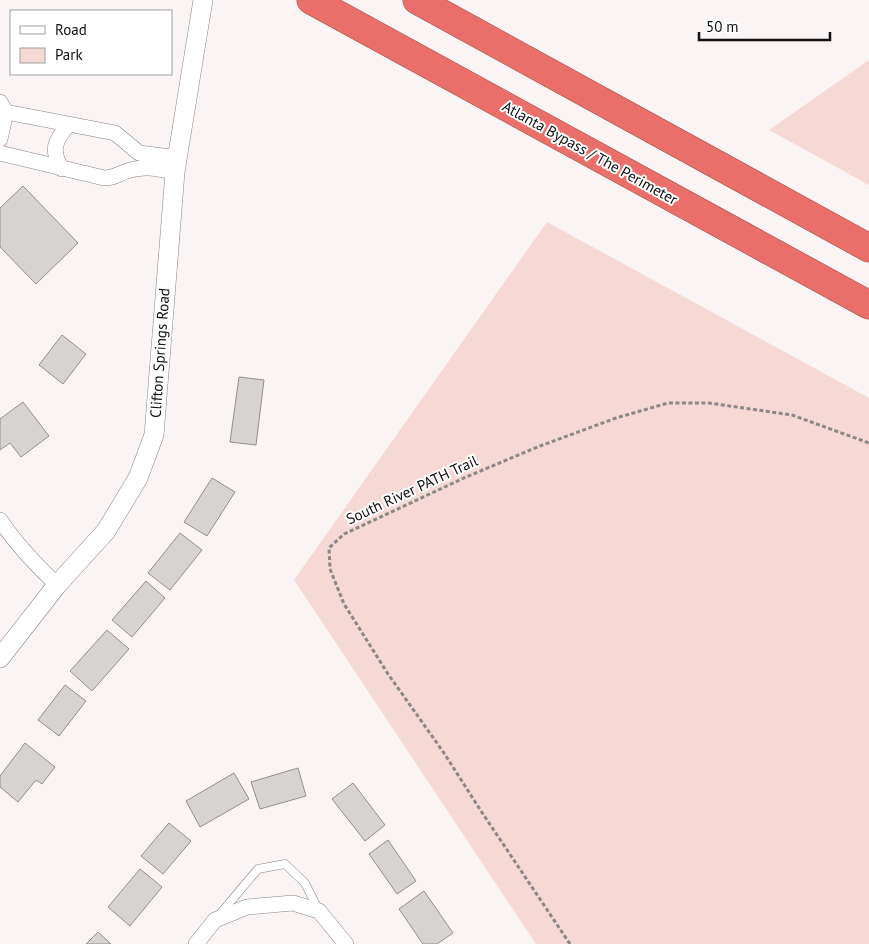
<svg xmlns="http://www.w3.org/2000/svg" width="869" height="944" font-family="'PT Sans',sans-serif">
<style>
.green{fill:#f6d8d5}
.building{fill:#d8d3d3;stroke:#938e8e}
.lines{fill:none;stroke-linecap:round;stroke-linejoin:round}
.service-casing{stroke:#888383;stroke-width:9}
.minor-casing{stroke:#888383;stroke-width:16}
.tertiary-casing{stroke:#888383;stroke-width:20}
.motorway-casing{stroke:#9e4d4a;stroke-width:29}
.path{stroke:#8a8786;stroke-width:3;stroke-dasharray:4 2.5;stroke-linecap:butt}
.service{stroke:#fff;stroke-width:8}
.minor{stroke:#fff;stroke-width:15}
.tertiary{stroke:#fff;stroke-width:19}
.motorway{stroke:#ea6f6a;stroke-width:28}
.labels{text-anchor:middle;stroke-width:4;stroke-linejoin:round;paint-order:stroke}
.street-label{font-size:15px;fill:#100e0e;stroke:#fff}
</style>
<rect width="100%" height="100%" fill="#faf5f4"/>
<!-- green -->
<g class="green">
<path d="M 869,60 L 869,185 L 769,130 Z"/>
<path d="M 547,222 L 869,398 L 869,944 L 536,944 L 294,580 Z"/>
</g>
<!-- building -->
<g class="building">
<path d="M 23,186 L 78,243 L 36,284 L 0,247 L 0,208 Z"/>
<path d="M 62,335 L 86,354 L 63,384 L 39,365 Z"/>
<path d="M 239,377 L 264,380 L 256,445 L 230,442 Z"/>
<path d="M 23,402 L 49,436 L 21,457 L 10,443 L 0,450 L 0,419 Z"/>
<path d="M 212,478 L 235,492 L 207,536 L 184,522 Z"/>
<path d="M 180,533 L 202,550 L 170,590 L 148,573 Z"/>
<path d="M 146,581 L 165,598 L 132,637 L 112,620 Z"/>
<path d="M 107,630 L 129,649 L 92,691 L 70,671 Z"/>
<path d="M 65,685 L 86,701 L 59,736 L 38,720 Z"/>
<path d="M 25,743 L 55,767 L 42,784 L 36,780 L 18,802 L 0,787 L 0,776 Z"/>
<path d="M 298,768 L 306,796 L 260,809 L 251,782 Z"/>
<path d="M 234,773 L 249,799 L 200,827 L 186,801 Z"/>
<path d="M 353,783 L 385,825 L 365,841 L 332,799 Z"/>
<path d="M 169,823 L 191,841 L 163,874 L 141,856 Z"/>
<path d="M 388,840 L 416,881 L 397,894 L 369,854 Z"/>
<path d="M 140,869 L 162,887 L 130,926 L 108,907 Z"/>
<path d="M 424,891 L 453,933 L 437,944 L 423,944 L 399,909 Z"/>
<path d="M 98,932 L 111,944 L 86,944 Z"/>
</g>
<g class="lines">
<defs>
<path id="service" d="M 220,914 L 258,869 L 285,864 L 305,883 L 318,909"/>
<g id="minor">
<path d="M 0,102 L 6,112 L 115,133 L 139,153 L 178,158"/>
<path d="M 0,139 L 6,112"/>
<path d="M 0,153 L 104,178 C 114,178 118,174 127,171 C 143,165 159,169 175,172"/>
<path d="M 62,169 C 50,150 55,141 68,125"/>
<path d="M 0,520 C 16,544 36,565 57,585"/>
<path d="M 196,944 L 215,920 L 247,907 L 293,903 L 319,911 L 346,944"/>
</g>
<path id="tertiary" d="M 0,658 L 57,585 L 106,531 L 138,478 L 154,435 L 175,172 L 203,0"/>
<g id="motorway">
<path d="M 311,0 L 869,305"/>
<path d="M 417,0 L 869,248"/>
</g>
</defs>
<!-- service casing -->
<use href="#service" class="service-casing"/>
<!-- minor casing -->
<use href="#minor" class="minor-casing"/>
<!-- tertiary casing -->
<use href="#tertiary" class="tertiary-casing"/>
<!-- motorway casing -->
<use href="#motorway" class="motorway-casing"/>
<!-- path -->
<path class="path" d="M 570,944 L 481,811 L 444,753 L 388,674 L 344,604 L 330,569 L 329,548 L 344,534 L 466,477 L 540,446 L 616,418 L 668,403 L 709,403 L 792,415 L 869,443"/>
<!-- service -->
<use href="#service" class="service"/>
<!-- minor -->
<use href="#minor" class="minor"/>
<!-- tertiary -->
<use href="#tertiary" class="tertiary"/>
<!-- motorway -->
<use href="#motorway" class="motorway"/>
</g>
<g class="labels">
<!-- street labels -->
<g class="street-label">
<text transform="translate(590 153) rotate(29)" y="5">Atlanta Bypass / The Perimeter</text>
<text transform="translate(160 353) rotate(-86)" y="5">Clifton Springs Road</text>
<text transform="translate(412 490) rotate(-25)" y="5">South River PATH Trail</text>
</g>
</g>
<!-- legend -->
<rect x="10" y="10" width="162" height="65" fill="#ffffff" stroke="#9f9f9f"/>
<rect x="20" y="26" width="25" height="8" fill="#ffffff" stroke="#9f9f9f"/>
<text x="55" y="35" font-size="15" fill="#100e0e">Road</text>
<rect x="20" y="48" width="25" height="15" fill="#f6d8d5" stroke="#9f9f9f"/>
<text x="55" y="60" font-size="15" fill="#100e0e">Park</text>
<!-- scale -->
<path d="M699 32v8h131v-8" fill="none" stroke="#100e0e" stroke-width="2.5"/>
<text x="706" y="32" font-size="15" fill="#100e0e" stroke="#ffffff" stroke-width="4" paint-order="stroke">50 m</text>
</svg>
